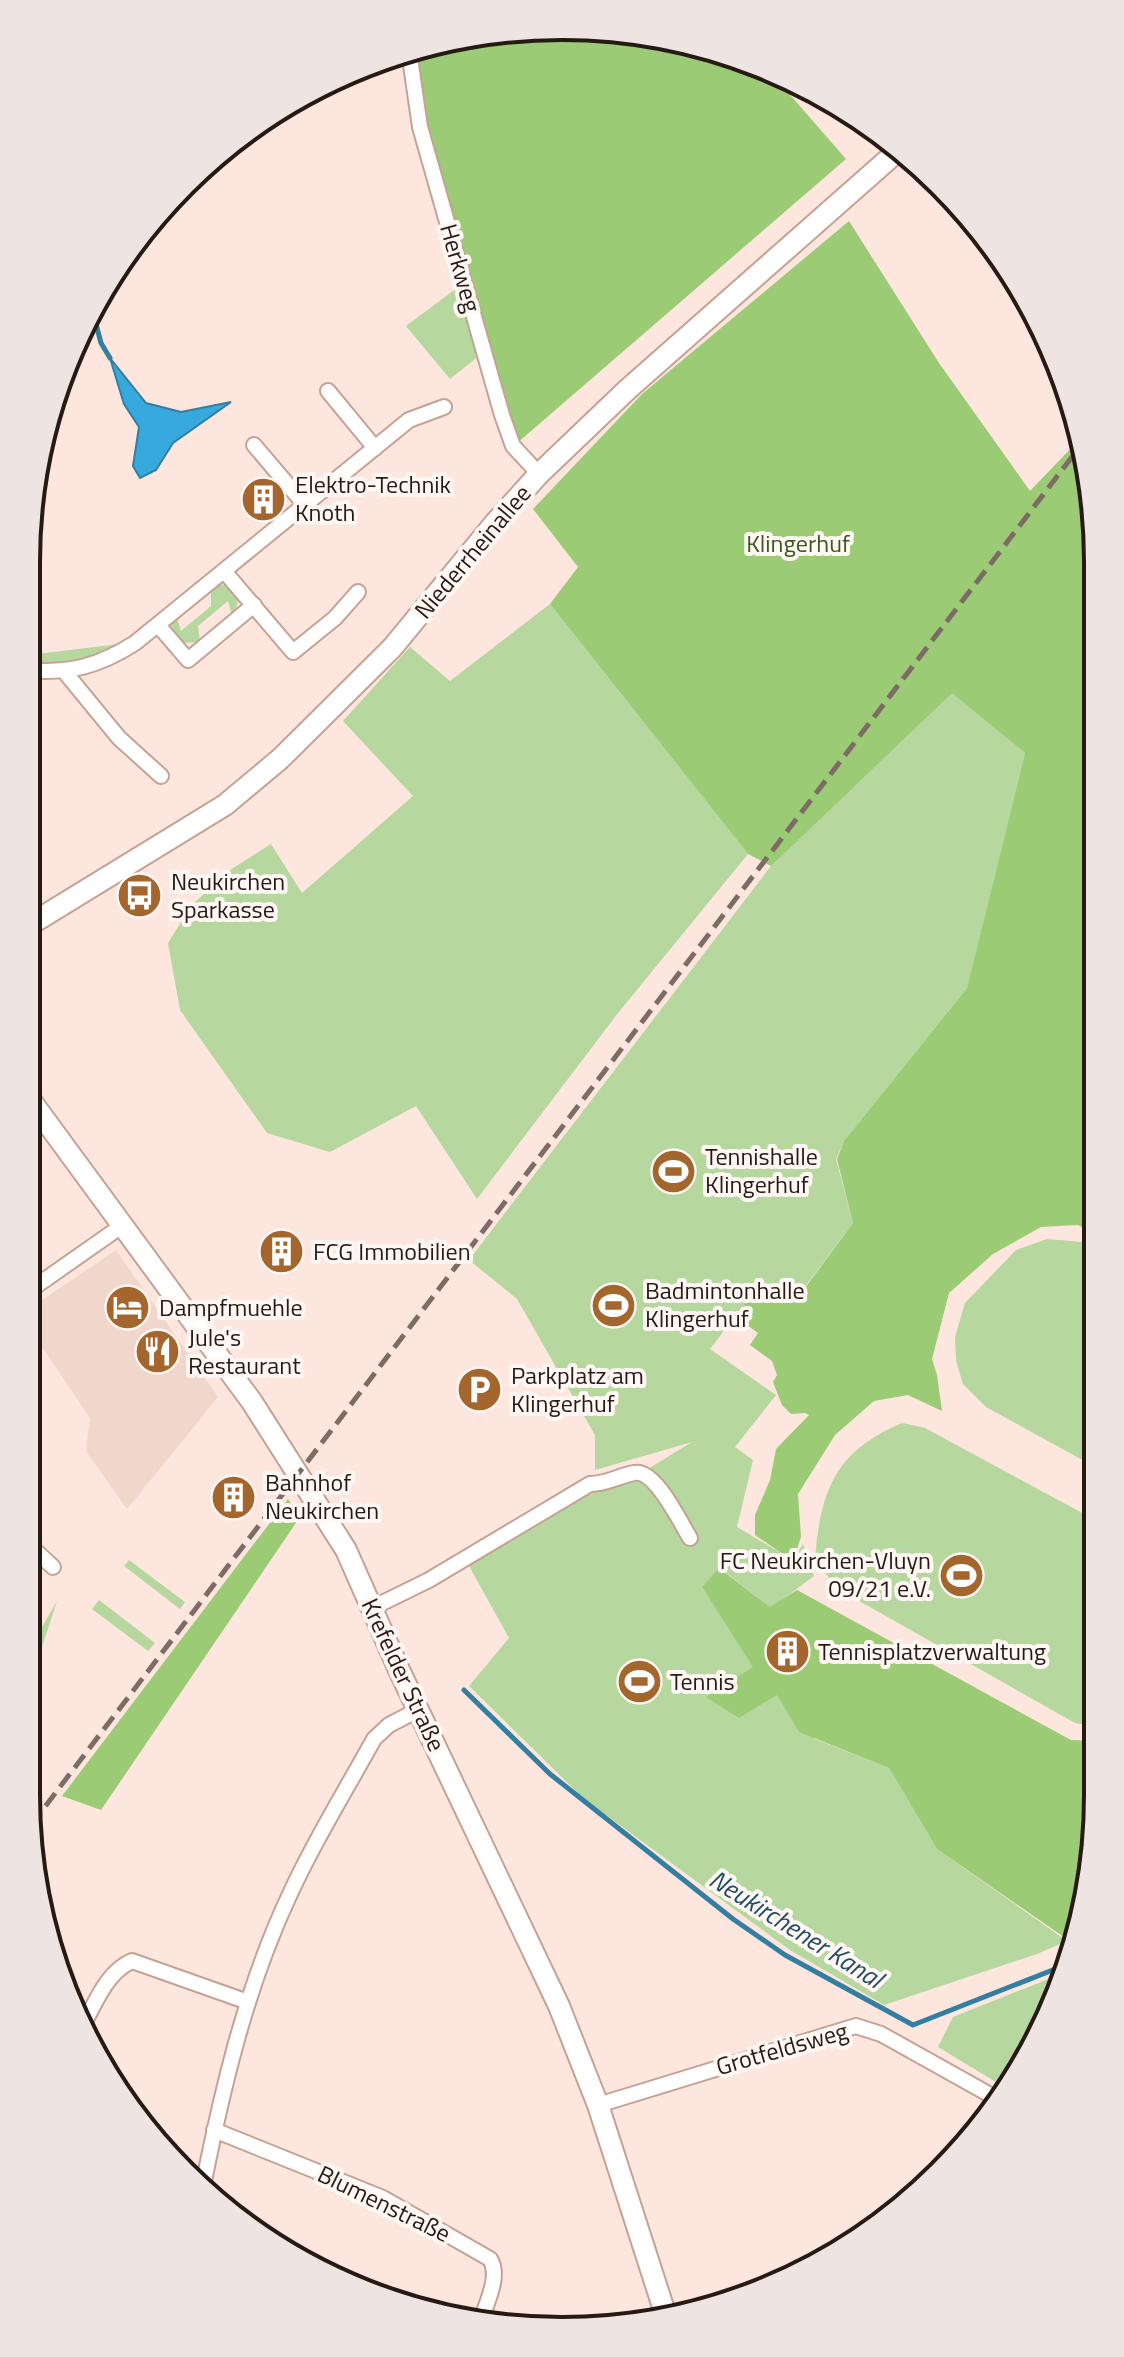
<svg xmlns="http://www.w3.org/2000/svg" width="1124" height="2357" font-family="'Titillium Web',sans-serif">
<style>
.built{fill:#f1d6cb}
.green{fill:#b6d79e}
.forest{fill:#9bcb75}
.water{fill:#38a9dd;stroke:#337ea1;stroke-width:2}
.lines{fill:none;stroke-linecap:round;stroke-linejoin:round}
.stream{stroke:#337ea1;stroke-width:5}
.street-casing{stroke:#c5a294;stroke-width:18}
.secondary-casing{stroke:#c5a294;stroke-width:24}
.street{stroke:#fff;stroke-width:14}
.secondary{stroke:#fff;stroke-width:20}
.rail{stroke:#7d6c65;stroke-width:5;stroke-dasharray:16 8;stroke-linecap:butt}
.labels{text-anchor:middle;stroke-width:8;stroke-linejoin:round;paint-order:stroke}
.street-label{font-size:24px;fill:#271a14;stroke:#fff7f4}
.poi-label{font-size:24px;fill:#271a14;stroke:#fff7f4;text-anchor:start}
.park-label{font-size:24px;fill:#39581d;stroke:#fff7f4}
.water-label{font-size:26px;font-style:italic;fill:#204d63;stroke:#fff7f4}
.rim{fill:none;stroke:#271a14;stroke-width:4}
</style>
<rect width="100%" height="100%" fill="#fde6dd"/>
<!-- built -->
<path class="built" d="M 116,1250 L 218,1397 L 127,1509 L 86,1451 L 90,1418 L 26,1323 L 26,1311 Z"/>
<!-- green -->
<g class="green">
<path d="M 457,288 L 480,355 L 450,379 L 406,326 Z"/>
<path d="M 216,584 C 236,583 244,601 232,615 L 228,601 L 198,626 L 200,642 L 184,643 L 172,631 L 171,621 L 176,615 L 181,631 L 211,606 L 211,587 Z"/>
<path d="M 550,604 L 748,854 L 618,1013 L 477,1199 L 416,1106 L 330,1152 L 267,1133 L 180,1010 L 168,943 L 191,906 L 227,872 L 271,844 L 302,893 L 413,796 L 343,721 L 410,647 L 450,681 Z"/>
<path d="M 119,644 C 92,660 58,666 26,661 L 26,649 L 37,654 Z"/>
<path d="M 952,692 L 1025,753 L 967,988 L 844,1141 L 836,1159 L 853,1223 L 798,1296 L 754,1292 L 710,1349 L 776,1395 L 735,1447 L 753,1460 L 737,1527 L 793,1560 L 803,1544 L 814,1576 L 771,1608 L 720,1568 L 702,1587 L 754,1667 L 815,1739 L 889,1768 L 937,1849 L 1067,1941 L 1037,1954 L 884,2005 L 790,1950 L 583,1798 L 469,1686 L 509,1638 L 469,1566 L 588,1495 L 638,1475 L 692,1442 L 595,1470 L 595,1435 L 517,1299 L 469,1260 L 771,866 L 866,769 Z"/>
<path d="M 1047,1239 L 1082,1242 L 1096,1250 L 1097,1468 L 986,1407 L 963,1384 L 956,1361 L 955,1337 L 965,1303 L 1016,1250 Z"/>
<path d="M 902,1423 L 925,1428 L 1097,1521 L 1098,1727 L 1075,1723 L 838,1589 L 815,1560 C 820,1491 835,1451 902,1423 Z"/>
<path d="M 129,1560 L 185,1602 L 180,1609 L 124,1566 Z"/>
<path d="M 99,1600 L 155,1643 L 148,1651 L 92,1609 Z"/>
<path d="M 57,1601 L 26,1696 L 26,1655 Z"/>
<path d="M 1066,1972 L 1057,2001 L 1009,2090 L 938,2047 L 953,2017 Z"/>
</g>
<!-- forest -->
<g class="forest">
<path d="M 562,26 L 667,36 L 765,66 L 846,159 L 516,444 L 425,126 L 416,49 L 458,36 Z"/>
<path d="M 849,221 L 939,363 L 1030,491 L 1079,440 L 1093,492 L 1096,1235 L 1078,1225 L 1041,1227 L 993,1254 L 949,1293 L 932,1359 L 937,1375 L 942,1411 L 908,1395 L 874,1401 L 835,1435 L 798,1494 L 801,1537 L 793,1561 L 755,1535 L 755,1515 L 770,1480 L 776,1449 L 809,1415 L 805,1413 L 791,1414 L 782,1405 L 773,1382 L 777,1375 L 772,1361 L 750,1345 L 758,1333 L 735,1316 L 754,1292 L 799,1296 L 853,1223 L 837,1159 L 844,1141 L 967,988 L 1025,753 L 952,693 L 771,866 L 748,854 L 550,604 L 578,567 L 533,509 L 642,394 Z"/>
<path d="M 288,1499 L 300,1517 L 101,1810 L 62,1796 Z"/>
<path d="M 719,1568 L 770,1607 L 797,1590 L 1071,1740 L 1098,1741 C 1098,1811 1095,1877 1074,1944 L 937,1849 L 889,1768 L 799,1732 L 777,1695 L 739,1718 L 706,1697 L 753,1667 L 702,1587 Z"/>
</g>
<!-- water -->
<path class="water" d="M 110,358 L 146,403 L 181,412 L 231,402 L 173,443 L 156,470 L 140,478 L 133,466 L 139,427 L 124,404 Z"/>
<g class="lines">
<!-- stream -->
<g class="stream">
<path d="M 92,309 L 101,343 L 110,358"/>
<path d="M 464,1690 L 550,1774 L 733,1919 L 785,1955 L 913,2025 L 1068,1964"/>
</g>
<defs>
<g id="street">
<path d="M 409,51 L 420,127 L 502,415 L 513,446 L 539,474"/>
<path d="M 328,391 L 375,448"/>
<path d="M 254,445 L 305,505"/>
<path d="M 224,571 L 293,652 L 335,618 L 358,592"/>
<path d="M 158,625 L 188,660 L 254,605"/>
<path d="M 26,670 C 70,674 99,666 135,643 L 409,420 L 444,407"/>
<path d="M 64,671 L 119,738 L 161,776"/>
<path d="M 26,1293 L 123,1225"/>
<path d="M 26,1542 L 53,1567"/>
<path d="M 372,1608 L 429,1580 L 590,1484 C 607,1484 618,1476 634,1473 C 655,1468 680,1522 690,1538"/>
<path d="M 84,2023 C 97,2000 107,1972 132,1961 L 248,2002"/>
<path d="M 598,2105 L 856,2026 L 881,2034 L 1001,2101"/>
<path d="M 214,2130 L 383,2198 L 490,2259 C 501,2276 486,2303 481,2321"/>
<path d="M 202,2191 C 222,2090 246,1987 290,1894 C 314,1841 346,1790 374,1739 L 389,1725 L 418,1710"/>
</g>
<g id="secondary">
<path d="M 26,927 L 225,805 L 280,759 L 392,648 L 494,524 L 539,474 L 628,389 L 900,149"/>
<path d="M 26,1094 L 252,1402 L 346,1550 L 400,1672 L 559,2006 L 598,2105 L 666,2316"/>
</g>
</defs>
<!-- street casing -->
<use href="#street" class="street-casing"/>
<!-- secondary casing -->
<use href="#secondary" class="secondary-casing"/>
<!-- street -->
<use href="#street" class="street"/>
<!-- secondary -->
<use href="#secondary" class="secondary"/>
<!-- rail -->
<path class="rail" d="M 31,1825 L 1081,445"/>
</g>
<!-- icons -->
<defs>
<symbol id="building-disc" viewBox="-11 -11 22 22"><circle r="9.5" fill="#a5662e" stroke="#fff7f4"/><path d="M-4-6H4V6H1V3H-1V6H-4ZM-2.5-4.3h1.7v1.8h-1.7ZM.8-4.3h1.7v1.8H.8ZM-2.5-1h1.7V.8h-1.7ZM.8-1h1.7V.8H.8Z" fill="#fff"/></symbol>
<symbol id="bus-disc" viewBox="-11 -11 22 22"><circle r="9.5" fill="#a5662e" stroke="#fff7f4"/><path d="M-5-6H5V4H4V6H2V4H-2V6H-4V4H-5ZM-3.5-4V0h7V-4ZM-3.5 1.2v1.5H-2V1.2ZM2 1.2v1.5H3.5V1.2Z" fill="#fff"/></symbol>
<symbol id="stadium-disc" viewBox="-11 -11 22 22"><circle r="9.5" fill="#a5662e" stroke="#fff7f4"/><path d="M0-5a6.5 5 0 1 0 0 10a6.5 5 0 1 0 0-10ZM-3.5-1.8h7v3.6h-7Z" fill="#fff"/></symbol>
<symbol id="hotel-disc" viewBox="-11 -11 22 22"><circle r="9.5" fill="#a5662e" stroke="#fff7f4"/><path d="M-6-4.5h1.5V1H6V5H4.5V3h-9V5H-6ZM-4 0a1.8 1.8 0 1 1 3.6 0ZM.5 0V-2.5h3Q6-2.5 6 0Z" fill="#fff"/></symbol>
<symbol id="restaurant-disc" viewBox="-11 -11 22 22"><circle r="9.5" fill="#a5662e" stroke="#fff7f4"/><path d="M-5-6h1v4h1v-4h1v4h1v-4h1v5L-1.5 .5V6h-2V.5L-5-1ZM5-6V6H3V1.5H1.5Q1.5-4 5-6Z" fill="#fff"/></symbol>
<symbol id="parking-disc" viewBox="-11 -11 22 22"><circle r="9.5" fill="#a5662e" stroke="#fff7f4"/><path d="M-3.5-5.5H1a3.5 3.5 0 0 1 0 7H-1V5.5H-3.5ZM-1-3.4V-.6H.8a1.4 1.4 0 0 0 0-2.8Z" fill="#fff"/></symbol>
</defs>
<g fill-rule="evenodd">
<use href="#building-disc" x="238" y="474" width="51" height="51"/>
<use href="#bus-disc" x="114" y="870" width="51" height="51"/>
<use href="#stadium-disc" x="648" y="1146" width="51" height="51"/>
<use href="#building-disc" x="256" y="1226" width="51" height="51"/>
<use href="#stadium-disc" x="588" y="1280" width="51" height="51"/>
<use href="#hotel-disc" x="102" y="1282" width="51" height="51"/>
<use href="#restaurant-disc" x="132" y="1326" width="51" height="51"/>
<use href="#parking-disc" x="454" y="1364" width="51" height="51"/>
<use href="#building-disc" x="208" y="1472" width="51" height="51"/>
<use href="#stadium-disc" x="936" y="1550" width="51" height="51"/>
<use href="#building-disc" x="762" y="1626" width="51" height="51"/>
<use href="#stadium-disc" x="614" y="1656" width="51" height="51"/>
</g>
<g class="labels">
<!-- street labels -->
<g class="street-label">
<text transform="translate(460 268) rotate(74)" y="8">Herkweg</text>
<text transform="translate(473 552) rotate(-50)" y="8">Niederrheinallee</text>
<text transform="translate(403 1675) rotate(65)" y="8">Krefelder Straße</text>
<text transform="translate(782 2049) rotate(-16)" y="8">Grotfeldsweg</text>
<text transform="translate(384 2204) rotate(26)" y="8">Blumenstraße</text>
</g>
<!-- poi labels -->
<g class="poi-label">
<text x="295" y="493">Elektro-Technik<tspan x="295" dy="28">Knoth</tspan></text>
<text x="171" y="890">Neukirchen<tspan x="171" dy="28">Sparkasse</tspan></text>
<text x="705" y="1165">Tennishalle<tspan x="705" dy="28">Klingerhuf</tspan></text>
<text x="313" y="1260">FCG Immobilien</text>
<text x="645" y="1299">Badmintonhalle<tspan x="645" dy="28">Klingerhuf</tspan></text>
<text x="159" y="1316">Dampfmuehle</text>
<text x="188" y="1346">Jule's<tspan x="188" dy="28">Restaurant</tspan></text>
<text x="511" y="1384">Parkplatz am<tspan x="511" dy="28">Klingerhuf</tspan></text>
<text x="265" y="1491">Bahnhof<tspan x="265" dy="28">Neukirchen</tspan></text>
<text x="931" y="1569" text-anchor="end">FC Neukirchen-Vluyn<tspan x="931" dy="28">09/21 e.V.</tspan></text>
<text x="818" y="1660">Tennisplatzverwaltung</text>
<text x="670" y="1690">Tennis</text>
</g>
<!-- park labels -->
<g class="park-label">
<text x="798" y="552">Klingerhuf</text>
</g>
<!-- water labels -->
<g class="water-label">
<text transform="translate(796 1929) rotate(32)" y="9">Neukirchener Kanal</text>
</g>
</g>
<!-- crop -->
<path d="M0 0H1124V2357H0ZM562 40H562A522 522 0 0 1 1084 562V1795A522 522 0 0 1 562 2317H562A522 522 0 0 1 40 1795V562A522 522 0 0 1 562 40Z" fill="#eee5e2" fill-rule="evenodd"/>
<path class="rim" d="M562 40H562A522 522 0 0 1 1084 562V1795A522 522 0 0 1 562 2317H562A522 522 0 0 1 40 1795V562A522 522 0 0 1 562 40Z"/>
</svg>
